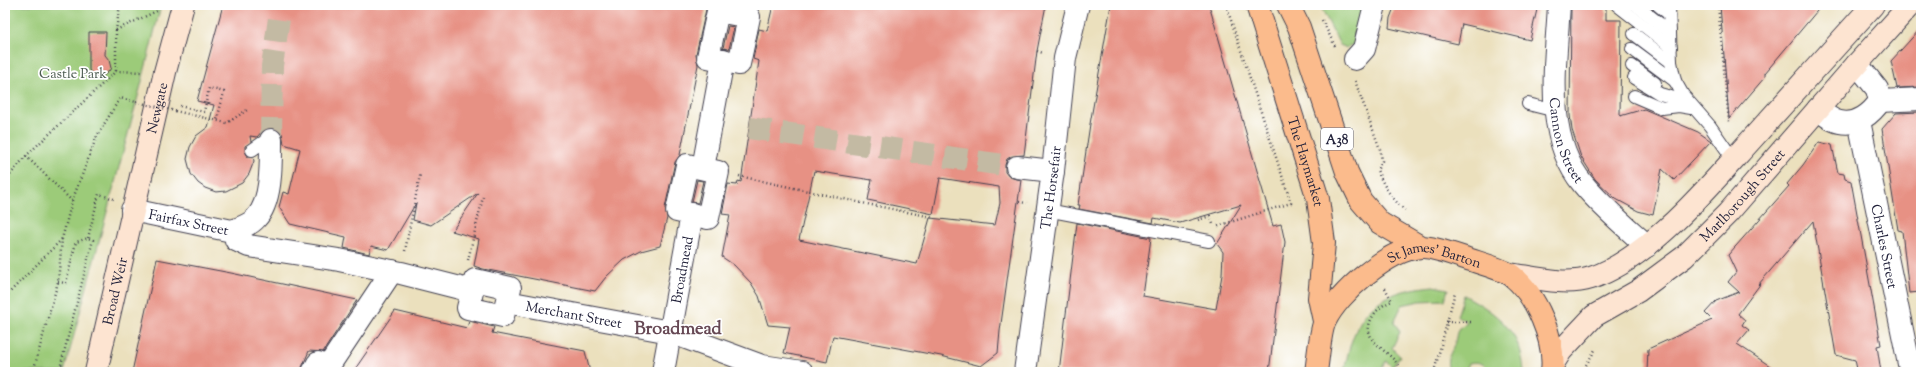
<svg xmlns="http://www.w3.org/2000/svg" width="1926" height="377" font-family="'Sorts Mill Goudy',serif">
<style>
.green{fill:#9ccb79;stroke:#5f765a}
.building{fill:#e79184;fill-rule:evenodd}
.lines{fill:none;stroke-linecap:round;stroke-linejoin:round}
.street-tunnel{stroke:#c3baa3;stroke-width:22;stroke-dasharray:22 11;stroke-linecap:butt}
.lane-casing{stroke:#403e4e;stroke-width:14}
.street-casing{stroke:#403e4e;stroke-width:24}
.secondary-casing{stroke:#403e4e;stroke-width:24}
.primary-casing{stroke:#403e4e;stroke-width:24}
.highway-casing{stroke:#403e4e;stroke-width:24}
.path{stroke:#403e4e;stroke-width:2.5;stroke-dasharray:1 3;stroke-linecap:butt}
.lane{stroke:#fff;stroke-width:12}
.street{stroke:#fff;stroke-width:22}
.secondary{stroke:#fde4d1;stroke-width:22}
.primary{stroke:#fbbb8c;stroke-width:22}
.highway{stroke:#fbbb8c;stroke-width:22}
.path-bridge{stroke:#403e4e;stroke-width:2.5;stroke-dasharray:1 3;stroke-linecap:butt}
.labels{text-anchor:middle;stroke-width:3.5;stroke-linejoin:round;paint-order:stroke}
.shield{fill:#fff;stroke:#646476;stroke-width:1}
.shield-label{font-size:13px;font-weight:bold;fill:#22223b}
.park-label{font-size:14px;fill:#4d5d51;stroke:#fff}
.street-label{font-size:14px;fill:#22223b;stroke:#fff}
.district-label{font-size:18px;font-weight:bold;fill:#674955;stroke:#fff}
</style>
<rect width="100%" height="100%" fill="#fff"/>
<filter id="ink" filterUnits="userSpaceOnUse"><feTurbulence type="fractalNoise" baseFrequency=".025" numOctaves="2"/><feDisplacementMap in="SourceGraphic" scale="8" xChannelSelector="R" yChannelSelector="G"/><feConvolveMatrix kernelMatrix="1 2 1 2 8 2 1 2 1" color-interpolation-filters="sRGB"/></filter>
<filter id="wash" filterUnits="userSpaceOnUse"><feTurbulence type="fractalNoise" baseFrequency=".012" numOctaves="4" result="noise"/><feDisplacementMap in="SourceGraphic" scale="16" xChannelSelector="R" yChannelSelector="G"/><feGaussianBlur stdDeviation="0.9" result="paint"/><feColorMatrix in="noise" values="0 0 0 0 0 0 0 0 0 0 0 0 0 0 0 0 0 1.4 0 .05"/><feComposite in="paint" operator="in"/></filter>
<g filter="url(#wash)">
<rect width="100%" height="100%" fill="#ebe0bd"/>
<!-- green -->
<g class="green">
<path d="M 5,5 L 161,5 L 141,85 L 64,372 L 5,372 Z"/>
<path d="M 1320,5 L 1366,5 L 1355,44 L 1347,48 L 1340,45 Z"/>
<path d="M 1433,286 L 1448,289 L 1445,300 L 1420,301 L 1402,305 L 1394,322 L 1400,332 L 1392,348 L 1400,356 L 1392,367 L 1386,361 L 1382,368 L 1372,369 L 1371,372 L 1344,372 C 1355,313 1373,292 1433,286 Z"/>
<path d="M 1464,295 C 1497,313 1522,332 1524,372 L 1489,372 C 1486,363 1477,361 1469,363 L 1465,372 L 1451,372 C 1443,361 1451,355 1454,345 C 1456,340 1456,334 1458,329 L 1466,323 L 1465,320 L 1457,316 Z"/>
</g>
<g id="blocks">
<!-- building -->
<g class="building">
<path d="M 223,5 L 707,5 L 696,54 L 698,65 L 680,155 L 675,162 L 665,208 L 667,218 L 660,246 L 641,251 L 624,260 L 606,277 L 595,291 L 483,269 L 474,266 L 479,239 L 452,231 L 478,193 L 431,225 L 413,220 L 416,203 L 388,250 L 371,246 L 369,254 L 344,248 L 346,237 L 290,224 L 279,207 L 283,192 L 289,194 L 300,149 L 284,144 L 282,133 L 278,129 L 271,128 L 264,129 L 257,137 L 250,136 L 251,142 L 245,146 L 245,151 L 248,157 L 253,157 L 254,161 L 249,174 L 242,183 L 226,191 L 216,192 L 205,188 L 198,183 L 191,174 L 187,159 L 190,147 L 196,136 L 208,127 L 214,105 L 197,101 Z"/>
<path d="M 773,5 L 1046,5 L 1037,51 L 1024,155 L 1012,156 L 1007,159 L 1005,165 L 1005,172 L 1009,177 L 1021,180 L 1000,331 L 998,353 L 981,366 L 941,356 L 833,336 L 827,362 L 784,353 L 790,327 L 768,325 L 759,296 L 751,283 L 734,265 L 722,257 L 730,215 L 722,214 L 728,184 L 737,185 L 738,181 L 741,182 L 759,61 L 753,59 L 759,29 L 767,31 ZM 814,171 L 872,180 L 868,200 L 933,214 L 940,178 L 999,187 L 1000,203 L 995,225 L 930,218 L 917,264 L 799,240 Z"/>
<path d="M 1111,5 L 1209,5 L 1273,226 L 1281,224 L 1285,242 L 1269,372 L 1059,372 L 1077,223 L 1151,238 L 1143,296 L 1216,309 L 1222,275 L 1223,252 L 1217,244 L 1241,205 L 1180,223 L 1154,218 L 1153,223 L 1079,209 L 1080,205 L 1078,205 L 1090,124 Z"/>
<path d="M 1395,5 L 1538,5 L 1530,40 L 1462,24 L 1458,44 L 1389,28 L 1390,18 Z"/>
<path d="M 1571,5 L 1606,5 L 1606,20 L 1621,20 L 1620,116 L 1644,109 L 1698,132 L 1711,141 L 1674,180 L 1662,169 L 1653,215 L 1638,211 L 1616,199 L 1595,179 L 1581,157 L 1572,130 L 1570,115 Z"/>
<path d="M 1720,5 L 1822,5 L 1765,73 L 1765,77 L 1729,119 Z"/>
<path d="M 728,26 L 734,27 L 729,49 L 723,48 Z"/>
<path d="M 1921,28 L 1921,87 L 1897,88 L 1891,61 Z"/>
<path d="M 89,32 L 106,32 L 105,55 L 109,60 L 111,68 L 109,71 L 103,76 L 93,75 L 89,70 Z"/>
<path d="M 1921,112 L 1921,292 L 1909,293 L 1902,231 L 1898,230 L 1882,129 L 1896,113 Z"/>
<path d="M 1819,142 L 1832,145 L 1838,173 L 1844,174 L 1845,179 L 1851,181 L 1881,345 L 1877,346 L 1881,372 L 1865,372 L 1857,369 L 1855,360 L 1836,355 L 1813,221 L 1758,285 L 1761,283 L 1738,314 L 1745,320 L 1742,325 L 1749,330 L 1737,344 L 1779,372 L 1647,372 L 1648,349 L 1712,320 L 1705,313 L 1716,301 L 1739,292 L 1728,282 L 1736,272 L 1728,255 L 1789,186 L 1787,184 L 1803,165 Z"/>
<path d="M 697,180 L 703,181 L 698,203 L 692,202 Z"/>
<path d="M 157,259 L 231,273 L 357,300 L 323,352 L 309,351 L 300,372 L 132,372 Z"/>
<path d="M 395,311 L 467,328 L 469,321 L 494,327 L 492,333 L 585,351 L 590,372 L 353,372 Z"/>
</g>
</g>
</g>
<g filter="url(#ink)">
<use href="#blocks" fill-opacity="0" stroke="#403e4e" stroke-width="1"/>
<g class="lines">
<!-- street-tunnel -->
<g class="street-tunnel">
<path d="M 749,128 L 1017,167"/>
<path d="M 271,140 L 272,66 L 281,5"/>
</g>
<defs>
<g id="lane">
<path d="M 1617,5 L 1671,47"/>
<path d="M 1636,5 L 1670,32"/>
<path d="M 1658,5 L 1669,14"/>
<path d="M 1669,5 L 1671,62 L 1675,81 L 1683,95 L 1710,126 L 1733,159"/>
<path d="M 1634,34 L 1671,62"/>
<path d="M 1632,49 L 1675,81"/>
<path d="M 1632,66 L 1655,83"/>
<path d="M 1634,78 L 1660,94 L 1685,101 L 1689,104"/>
<path d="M 1634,96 L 1662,108 L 1679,106 L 1691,108"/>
<path d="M 1528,104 L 1556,111"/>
<path d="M 252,150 L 262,143 L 271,150"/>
<path d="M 1047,210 L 1209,241"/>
</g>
<g id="street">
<path id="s1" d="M 1559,5 C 1556,63 1543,136 1583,184 C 1602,207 1625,226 1647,246"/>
<path d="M 718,11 L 749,17 L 739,64 L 708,57 Z"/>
<path d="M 1355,59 L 1364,49 L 1375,5"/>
<path d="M 1857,64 L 1877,89 L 1880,101"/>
<path d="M 1880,101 L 1921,99"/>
<path d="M 1818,109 C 1824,114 1832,121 1840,122 C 1857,126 1872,113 1880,101"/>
<path id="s2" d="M 1859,121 L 1909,364 L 1913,372"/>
<path d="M 687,165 L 718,172 L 708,218 L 677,211 Z"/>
<path d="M 1017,167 L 1053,171"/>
<path d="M 703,168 L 723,60"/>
<path id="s3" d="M 132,210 L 232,231 C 240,228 250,225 256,218 C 272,202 271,162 271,140"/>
<path d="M 236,240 L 249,246 L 339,260 L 401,273 L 472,291"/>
<path d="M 475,280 L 510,288 L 503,316 L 468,308 Z"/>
<path id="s4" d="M 507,302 L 670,332 L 762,366 L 802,372"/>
<path d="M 313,372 L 318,363 L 328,367 L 392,271"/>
<path id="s5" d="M 663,372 L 692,214"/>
<path id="s6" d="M 1025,372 L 1053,171 L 1065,58 L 1078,5"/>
</g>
<g id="secondary">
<path d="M 1510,274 C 1536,278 1566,286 1591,278 C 1649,259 1710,185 1751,140 C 1792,95 1832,50 1873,5"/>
<path id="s7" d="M 1554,362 L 1561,351 L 1594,316 L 1638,291 L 1684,257 L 1728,213 L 1857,64 L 1910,5"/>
<path id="s8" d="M 96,372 L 165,72 L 183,5"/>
</g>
<g id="primary">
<path id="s9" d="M 1257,5 L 1318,199 L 1324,243 L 1319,298 L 1324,321"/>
<path d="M 1288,5 L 1299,27 L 1347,172 L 1361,201 L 1380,223 L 1421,247"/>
</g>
<g id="highway">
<path id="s10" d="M 1316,372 C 1318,360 1320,331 1325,321 C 1338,293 1389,249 1421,247 C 1430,246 1456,255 1465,258 C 1476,262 1502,269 1511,275 C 1536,294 1556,341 1552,372"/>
</g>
</defs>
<!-- lane casing -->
<use href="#lane" class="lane-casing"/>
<!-- street casing -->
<use href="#street" class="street-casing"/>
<!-- secondary casing -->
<use href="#secondary" class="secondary-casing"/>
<!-- primary casing -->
<use href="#primary" class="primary-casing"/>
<!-- highway casing -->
<use href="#highway" class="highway-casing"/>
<!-- path -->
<g class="path">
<path d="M 1718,5 L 1729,122"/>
<path d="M 1322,20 L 1336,48"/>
<path d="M 116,30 L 159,10"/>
<path d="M 1037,51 L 1043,53"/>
<path d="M 116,71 L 116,30 L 120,5"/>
<path d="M 1355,81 L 1380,149 L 1382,161 L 1377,170 C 1384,187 1392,199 1405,210"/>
<path d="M 180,106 L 204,112 L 209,88 L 224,92 L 217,120"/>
<path d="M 210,119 L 227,123 L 247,110"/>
<path d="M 26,156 L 72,201"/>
<path d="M 739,176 L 867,204 L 932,217"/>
<path d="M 5,181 L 26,156 L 116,71 L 143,72"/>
<path d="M 1019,202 L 1027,203"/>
<path d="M 1198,220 L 1210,216 L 1213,224"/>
<path d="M 1218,226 L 1291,203 L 1226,5"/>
<path d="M 88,238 L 99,194 L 114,199"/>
<path d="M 405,251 L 420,175"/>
<path d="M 468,260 L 483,197"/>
<path d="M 58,282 L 66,283 L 76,242 L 88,238 L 93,240 L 59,372"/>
<path d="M 1385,288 L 1392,301 C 1383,305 1378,308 1373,316 C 1359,338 1383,347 1395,361 C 1398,364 1399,368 1401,372"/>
<path d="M 5,297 L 62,239"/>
<path d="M 1446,322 L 1473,322"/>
<path d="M 33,372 L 58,282 L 62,239 L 72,201 L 97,136 L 120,98 L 136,102"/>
<path d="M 1434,372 L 1455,292"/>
<path d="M 1582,372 L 1595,350"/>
</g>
<!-- lane -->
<use href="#lane" class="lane"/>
<!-- street -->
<use href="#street" class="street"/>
<!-- secondary -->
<use href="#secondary" class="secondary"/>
<!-- primary -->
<use href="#primary" class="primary"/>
<!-- highway -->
<use href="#highway" class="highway"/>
<!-- path-bridge -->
<path class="path-bridge" d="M 136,102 L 210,119"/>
</g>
</g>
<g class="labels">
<!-- shield labels -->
<rect class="shield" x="1321" y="128" width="32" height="22" rx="3"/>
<g class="shield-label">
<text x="1337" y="144">A38</text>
</g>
<!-- park labels -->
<g class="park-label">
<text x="73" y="78">Castle Park</text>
</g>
<!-- street labels -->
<g class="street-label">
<text dy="5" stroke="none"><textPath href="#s8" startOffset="271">Newgate</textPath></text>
<text dy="5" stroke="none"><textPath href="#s1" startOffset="137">Cannon Street</textPath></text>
<text dy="5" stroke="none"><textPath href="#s9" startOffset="164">The Haymarket</textPath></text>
<text dy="5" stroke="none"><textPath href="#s6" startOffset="186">The Horsefair</textPath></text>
<text dy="5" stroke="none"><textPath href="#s7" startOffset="254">Marlborough Street</textPath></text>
<text dy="5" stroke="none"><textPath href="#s3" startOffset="58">Fairfax Street</textPath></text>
<text dy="5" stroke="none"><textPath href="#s2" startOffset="128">Charles Street</textPath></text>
<text dy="5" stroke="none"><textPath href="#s10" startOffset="190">St James' Barton</textPath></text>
<text dy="5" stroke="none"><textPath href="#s5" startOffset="104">Broadmead</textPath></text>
<text dy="5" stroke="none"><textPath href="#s8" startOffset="83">Broad Weir</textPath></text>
<text dy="5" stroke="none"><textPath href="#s4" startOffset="68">Merchant Street</textPath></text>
</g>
<!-- district labels -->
<g class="district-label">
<text x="678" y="334">Broadmead</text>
</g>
</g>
<!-- margin -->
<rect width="1926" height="377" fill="none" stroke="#fff" stroke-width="20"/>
</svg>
